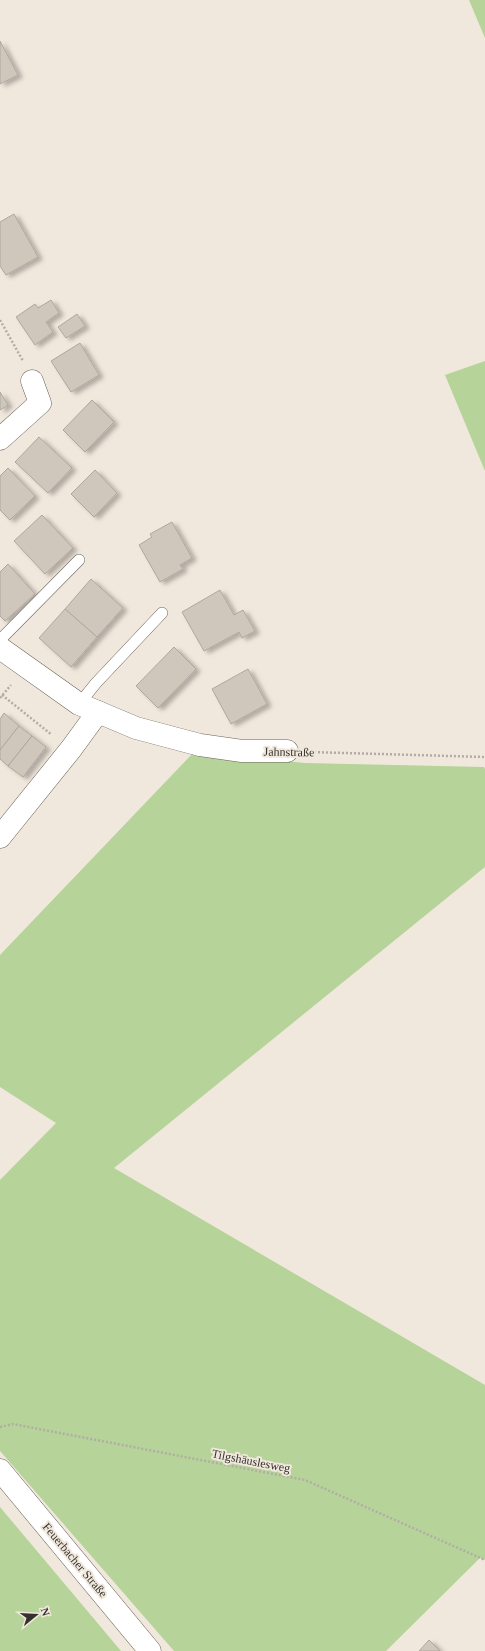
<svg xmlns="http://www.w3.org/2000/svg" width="485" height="1651" font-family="Georgia,serif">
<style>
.green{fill:#b6d399}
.building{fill:#cfc7bc;stroke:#afa79d;filter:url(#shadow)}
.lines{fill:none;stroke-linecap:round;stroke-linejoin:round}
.lane-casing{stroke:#6a6259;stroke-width:12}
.street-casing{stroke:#6a6259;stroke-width:23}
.secondary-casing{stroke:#6a6259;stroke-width:23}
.path{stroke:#b3aca4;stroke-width:2.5;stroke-dasharray:2 2;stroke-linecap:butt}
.lane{stroke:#fff;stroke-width:11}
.street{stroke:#fff;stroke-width:22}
.secondary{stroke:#fff;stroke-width:22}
.labels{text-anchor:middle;stroke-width:4;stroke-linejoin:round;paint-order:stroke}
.street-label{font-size:12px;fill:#35322e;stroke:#f1e8dd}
</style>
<defs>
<filter id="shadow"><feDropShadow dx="4.5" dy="2.5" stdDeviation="2" flood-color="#0004"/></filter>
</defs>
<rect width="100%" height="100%" fill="#f1e8dd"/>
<!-- green -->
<g class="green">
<path d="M 469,0 L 485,0 L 485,38 Z"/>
<path d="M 485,361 L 485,471 L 445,375 Z"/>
<path d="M 194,752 L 305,763 L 484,767 L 485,769 L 485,867 L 114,1168 L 485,1385 L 485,1560 L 480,1558 L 386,1651 L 174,1651 L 0,1451 L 0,1180 L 56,1123 L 0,1087 L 0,955 Z"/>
<path d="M 0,1507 L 121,1651 L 0,1651 Z"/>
</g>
<!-- building -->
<g class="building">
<path d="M 0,41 L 18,75 L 0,84 Z"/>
<path d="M 14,214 L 38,257 L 6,275 L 0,266 L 0,222 Z"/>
<path d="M 51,300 L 59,313 L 46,322 L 53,332 L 35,345 L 16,317 L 35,304 L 38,308 Z"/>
<path d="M 77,314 L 85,326 L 66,338 L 58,327 Z"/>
<path d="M 80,343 L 99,375 L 71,392 L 51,361 Z"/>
<path d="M 0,392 L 8,405 L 0,410 Z"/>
<path d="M 92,400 L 114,422 L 85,452 L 63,430 Z"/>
<path d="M 39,437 L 72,468 L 48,493 L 15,462 Z"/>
<path d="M 8,468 L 35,496 L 10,520 L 0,510 L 0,476 Z"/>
<path d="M 95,470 L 117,493 L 94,517 L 71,494 Z"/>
<path d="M 42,515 L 73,548 L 45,574 L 14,541 Z"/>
<path d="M 172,522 L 192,558 L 180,565 L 183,569 L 160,582 L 139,545 L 152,537 L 150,534 Z"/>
<path d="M 8,564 L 35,594 L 5,621 L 0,616 L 0,572 Z"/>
<path d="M 91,579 L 123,608 L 97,637 L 65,609 Z"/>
<path d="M 220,590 L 234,615 L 243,610 L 255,631 L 242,638 L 239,632 L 204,651 L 182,612 Z"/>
<path d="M 65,609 L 97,637 L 71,667 L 39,638 Z"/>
<path d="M 174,647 L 196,669 L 158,708 L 136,686 Z"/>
<path d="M 248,669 L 267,704 L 231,724 L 212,689 Z"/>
<path d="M 4,713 L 19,726 L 0,750 L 0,719 Z"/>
<path d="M 19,726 L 32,736 L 8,766 L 0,759 L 0,750 Z"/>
<path d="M 32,736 L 46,747 L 23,777 L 8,766 Z"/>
<path d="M 429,1640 L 440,1651 L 419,1651 Z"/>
</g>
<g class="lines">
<defs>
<g id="lane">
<path d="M 0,640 L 79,560"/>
<path d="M 79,704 L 96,683 L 162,613"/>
</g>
<g id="street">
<path d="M 0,439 L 40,403 L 32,381"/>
<path d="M 0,648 L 79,704 L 136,728 L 200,745 L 242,751 L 287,751"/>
<path d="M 0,837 L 71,749 L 98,712"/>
</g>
<path id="secondary" d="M 0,1470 L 150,1651"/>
</defs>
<!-- lane casing -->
<use href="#lane" class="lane-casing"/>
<!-- street casing -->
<use href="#street" class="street-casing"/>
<!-- secondary casing -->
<use href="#secondary" class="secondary-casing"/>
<!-- path -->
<g class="path">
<path d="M 0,320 L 23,361"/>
<path d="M 2,695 L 52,735"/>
<path d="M 0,698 L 11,685"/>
<path d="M 310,752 L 485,757"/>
<path d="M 0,1427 L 13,1424 L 305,1480 L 485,1560"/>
</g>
<!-- lane -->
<use href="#lane" class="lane"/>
<!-- street -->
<use href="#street" class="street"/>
<!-- secondary -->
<use href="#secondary" class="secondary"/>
</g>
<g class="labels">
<!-- street labels -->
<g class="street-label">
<text transform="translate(289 752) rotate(1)" y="4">Jahnstraße</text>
<text transform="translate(251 1461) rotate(11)" y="4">Tilgshäuslesweg</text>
<text transform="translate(75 1560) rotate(50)" y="4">Feuerbacher Straße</text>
</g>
</g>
<!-- north arrow -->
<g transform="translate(36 1615) rotate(72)" stroke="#f1e8dd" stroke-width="3" paint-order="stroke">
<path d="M0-3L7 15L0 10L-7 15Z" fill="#35322e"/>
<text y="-6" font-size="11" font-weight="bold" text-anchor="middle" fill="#35322e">N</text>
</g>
</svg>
